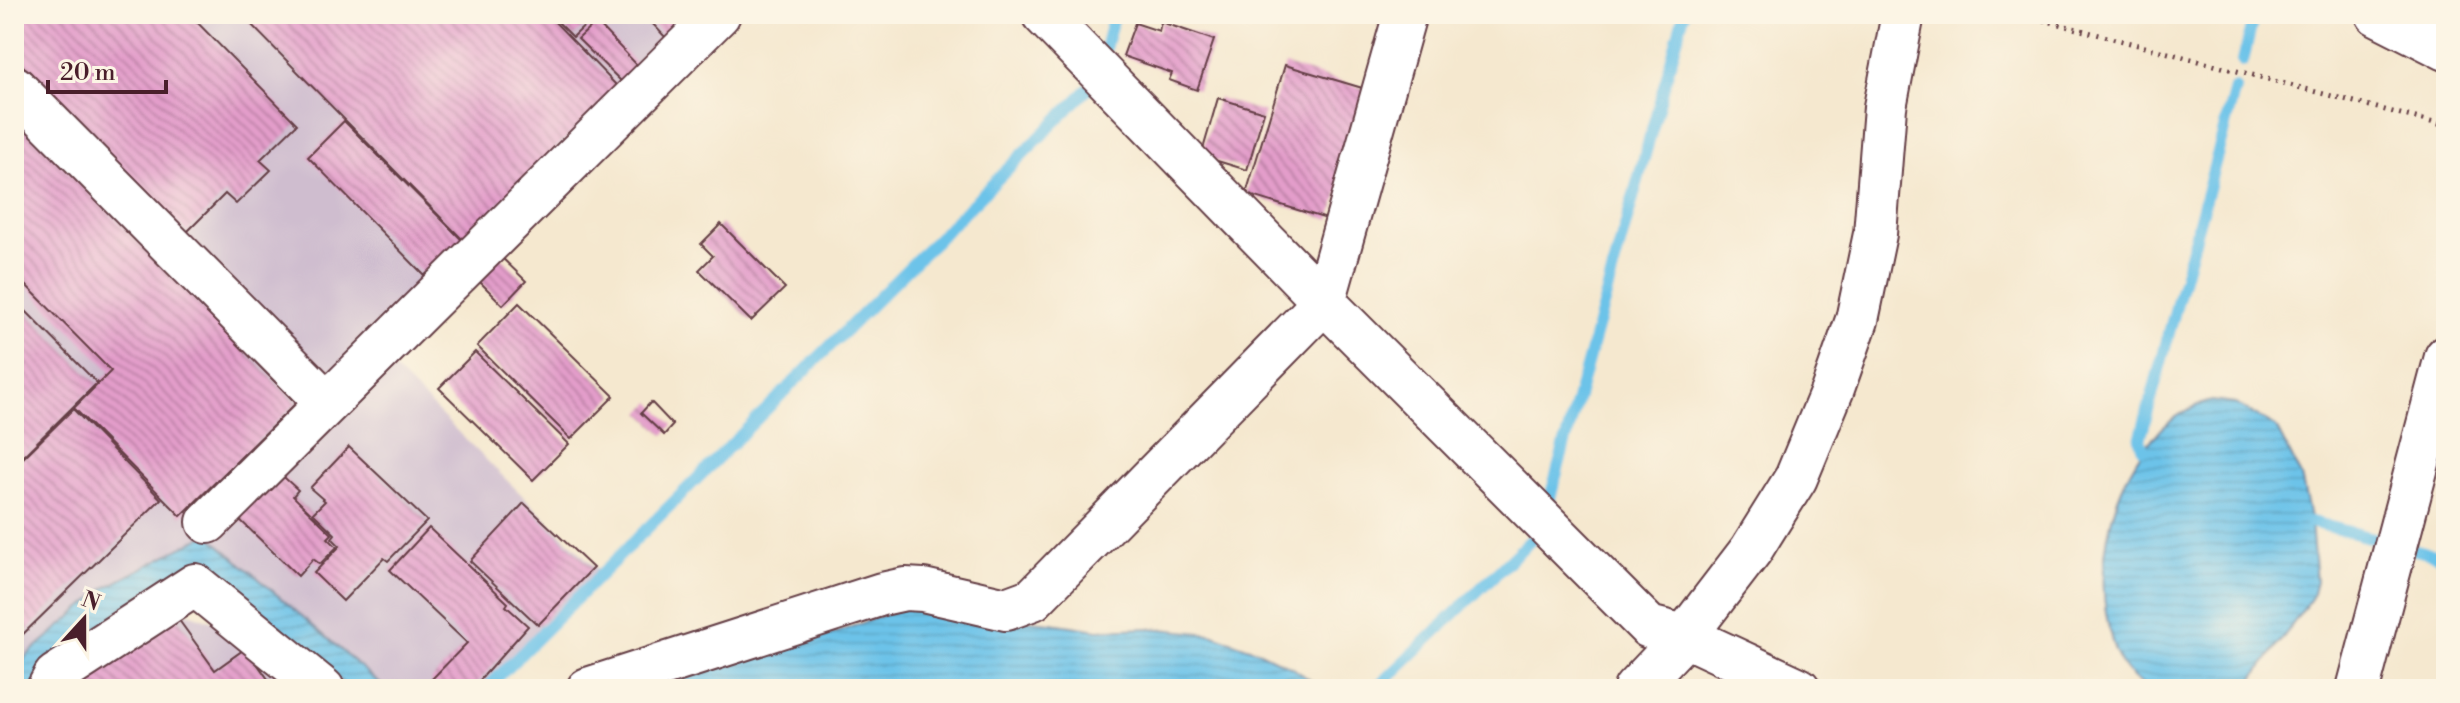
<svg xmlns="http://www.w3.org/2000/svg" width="2460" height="703" font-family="'Libre Bodoni',serif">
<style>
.industrial{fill:#cfbdcf}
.water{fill:url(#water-rules);stroke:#5b718a;stroke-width:2}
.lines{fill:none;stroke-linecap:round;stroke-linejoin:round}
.stream{stroke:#6cc3e9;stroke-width:12}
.building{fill:url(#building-back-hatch)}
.minor-casing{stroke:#643d44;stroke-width:46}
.path{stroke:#643d44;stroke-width:5;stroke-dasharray:2 6;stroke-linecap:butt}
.minor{stroke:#fff;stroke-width:42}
</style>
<defs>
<pattern id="water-rules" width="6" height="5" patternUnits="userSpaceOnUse" patternTransform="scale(2)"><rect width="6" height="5" fill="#6cc3e9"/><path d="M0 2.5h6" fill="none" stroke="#5fa7c8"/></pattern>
<pattern id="building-back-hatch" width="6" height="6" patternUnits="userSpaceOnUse" patternTransform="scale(2)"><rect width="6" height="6" fill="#e39dca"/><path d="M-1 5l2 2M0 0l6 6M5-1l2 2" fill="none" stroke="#ba7fa4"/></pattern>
</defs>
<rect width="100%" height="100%" fill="#fcf5e5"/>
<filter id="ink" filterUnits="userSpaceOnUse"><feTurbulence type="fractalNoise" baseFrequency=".0125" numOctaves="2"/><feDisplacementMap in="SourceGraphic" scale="16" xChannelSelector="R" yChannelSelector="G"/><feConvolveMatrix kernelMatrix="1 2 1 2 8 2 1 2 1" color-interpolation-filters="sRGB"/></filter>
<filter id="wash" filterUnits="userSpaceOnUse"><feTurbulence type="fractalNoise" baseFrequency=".006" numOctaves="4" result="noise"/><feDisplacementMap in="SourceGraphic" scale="32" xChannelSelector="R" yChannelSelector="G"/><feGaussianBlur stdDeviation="1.8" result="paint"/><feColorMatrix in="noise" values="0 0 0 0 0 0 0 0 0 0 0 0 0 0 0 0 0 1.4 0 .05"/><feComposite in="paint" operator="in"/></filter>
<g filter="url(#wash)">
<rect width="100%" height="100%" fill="#f5e8cf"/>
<!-- industrial -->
<g class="industrial">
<path d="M 14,14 L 706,14 L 345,371 L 323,373 L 14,63 Z"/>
<path d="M 14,105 L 298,390 L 385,360 L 598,570 L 480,689 L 386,689 L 207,535 L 26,656 L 14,678 Z"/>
<path d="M 180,610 L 243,633 L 307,689 L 64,689 Z"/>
</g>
<!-- water -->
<g class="water">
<path d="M 2212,401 L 2235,404 L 2276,427 L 2301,476 L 2311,522 L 2316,582 L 2312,597 L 2254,678 L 2250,689 L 2148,689 C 2141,683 2131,677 2125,669 C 2114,655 2110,635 2107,618 C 2092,541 2127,422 2212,401 Z"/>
<path d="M 207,534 L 386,689 L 349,689 L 204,560 L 120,610 L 35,689 L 14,689 L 14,678 L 26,656 L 105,588 Z"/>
<path d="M 903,608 L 1051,623 L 1098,630 L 1150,628 L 1211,634 L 1258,651 L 1293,668 L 1322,689 L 647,689 L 782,645 L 816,640 Z"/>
</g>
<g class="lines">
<!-- stream -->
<g class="stream">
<path d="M 1103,56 L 1114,14"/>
<path d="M 2243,61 L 2254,14"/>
<path d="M 2143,449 L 2140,440 L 2235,89"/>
<path d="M 1546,512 L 1684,14"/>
<path d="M 2311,522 L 2384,541"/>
<path d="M 2405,547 L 2446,558"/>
<path d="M 486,689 L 1088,89"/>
<path d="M 1376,689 L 1535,536"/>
</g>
</g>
<g id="blocks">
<!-- building -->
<g class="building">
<path d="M 14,14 L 189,14 L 297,124 L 260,160 L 271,170 L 236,204 L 225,194 L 187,232 L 14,57 Z"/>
<path d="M 241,14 L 547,14 L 618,87 L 462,239 Z"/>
<path d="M 550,14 L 597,14 L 573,37 Z"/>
<path d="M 652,14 L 698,14 L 666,38 L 651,22 L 656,18 Z"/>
<path d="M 596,22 L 638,66 L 622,82 L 578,39 Z"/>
<path d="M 1161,22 L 1214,40 L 1197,90 L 1169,80 L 1172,73 L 1123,56 L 1135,23 L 1159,31 Z"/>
<path d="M 1285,65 L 1369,90 L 1330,220 L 1246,194 Z"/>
<path d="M 1218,98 L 1264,112 L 1247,170 L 1201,156 Z"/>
<path d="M 14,116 L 296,403 L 181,516 L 74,408 L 111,371 L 14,273 Z"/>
<path d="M 344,121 L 462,240 L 425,276 L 308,157 Z"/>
<path d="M 721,224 L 785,288 L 751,321 L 699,270 L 713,256 L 701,244 Z"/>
<path d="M 497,253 L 526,281 L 503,305 L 474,276 Z"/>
<path d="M 14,299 L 97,383 L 14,465 Z"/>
<path d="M 519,303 L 614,396 L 571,439 L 477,346 Z"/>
<path d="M 475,352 L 569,444 L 533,480 L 439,388 Z"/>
<path d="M 651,402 L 673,425 L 664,435 L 641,413 Z"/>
<path d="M 73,409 L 161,499 L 14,643 L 14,467 Z"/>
<path d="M 349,447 L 427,521 L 388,561 L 384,558 L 343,601 L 314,573 L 340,546 L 332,538 L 335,534 L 313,513 L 325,501 L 310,488 Z"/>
<path d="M 274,468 L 298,490 L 293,496 L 332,534 L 328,538 L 337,547 L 320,564 L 313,559 L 298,576 L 238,518 Z"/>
<path d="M 524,503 L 593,568 L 538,625 L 470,561 Z"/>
<path d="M 429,528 L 508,603 L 506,606 L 528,626 L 472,689 L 439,689 L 430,681 L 467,643 L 390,570 Z"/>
<path d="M 176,616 L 215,670 L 246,648 L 275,689 L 73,689 Z"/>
</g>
</g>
</g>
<g filter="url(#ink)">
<use href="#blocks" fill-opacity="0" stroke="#643d44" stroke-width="2"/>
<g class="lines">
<defs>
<g id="minor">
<path d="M 1043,14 L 1324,302 L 1649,627 L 1685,636 L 1799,689"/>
<path d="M 2377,14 L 2446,49"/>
<path d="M 14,87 L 327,403"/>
<path d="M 208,522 L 719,14"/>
<path d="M 48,689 L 55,676 L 195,585 L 323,689"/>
<path d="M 588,689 L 882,594 L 905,589 L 923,590 L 1006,609 L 1033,599 L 1324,302 L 1405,14"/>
<path d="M 1635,689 L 1685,636 L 1751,550 L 1796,478 L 1832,391 L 1857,320 L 1875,234 L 1885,107 L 1903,14"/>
<path d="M 2358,689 L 2446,357"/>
</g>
</defs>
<!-- minor casing -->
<use href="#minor" class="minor-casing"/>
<!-- path -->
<path class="path" d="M 2020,14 L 2446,126"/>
<!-- minor -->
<use href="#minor" class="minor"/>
</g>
</g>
<!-- margin -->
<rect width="2460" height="703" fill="none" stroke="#fcf5e5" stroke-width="48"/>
<!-- north arrow -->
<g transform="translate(84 619) rotate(21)" stroke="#fcf5e5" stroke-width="6" paint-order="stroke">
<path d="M0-6L14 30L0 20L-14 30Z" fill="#4a1f2b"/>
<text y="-12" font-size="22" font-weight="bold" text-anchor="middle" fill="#4a1f2b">N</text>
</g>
<!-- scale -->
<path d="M48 80v12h118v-12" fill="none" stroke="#4a1f2b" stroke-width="4"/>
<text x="60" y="80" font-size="24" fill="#4a1f2b" stroke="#fcf5e5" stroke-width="6" paint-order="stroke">20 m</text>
</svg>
